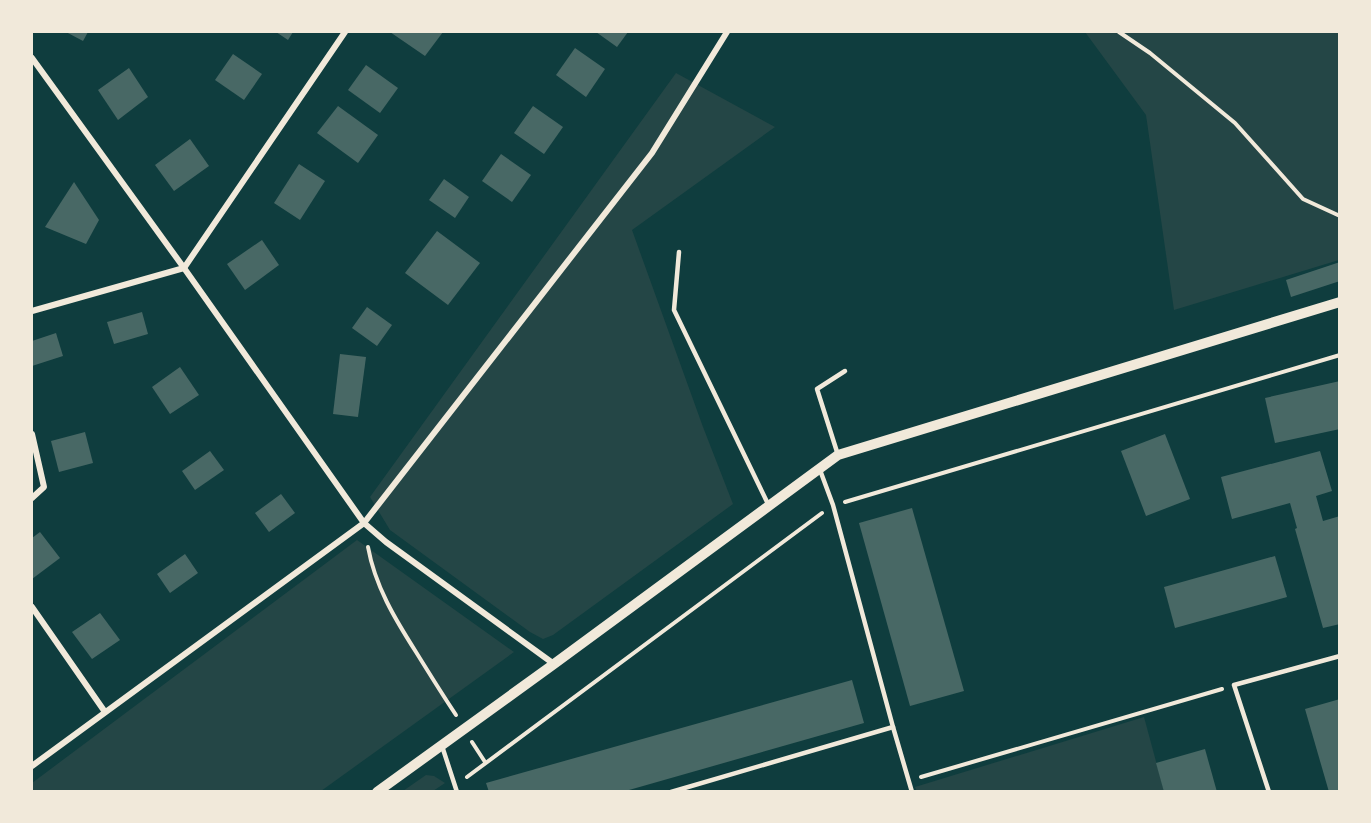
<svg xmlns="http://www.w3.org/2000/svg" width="1371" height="823" font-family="'Exo 2',sans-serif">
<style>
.green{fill:#244646}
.building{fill:#486865}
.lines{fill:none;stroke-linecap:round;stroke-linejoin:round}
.path{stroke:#f1e9da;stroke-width:4}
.service{stroke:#f1e9da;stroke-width:4.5}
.minor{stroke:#f1e9da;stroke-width:6}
.tertiary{stroke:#f1e9da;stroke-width:10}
</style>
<rect width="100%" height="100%" fill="#0f3d3e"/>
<!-- green -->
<g class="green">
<path d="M 1085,32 L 1339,32 L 1339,260 L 1174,310 L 1146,115 Z"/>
<path d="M 676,73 L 775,127 L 632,230 L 703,427 L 733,504 L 553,635 L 543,639 L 530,632 L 390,530 L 370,497 Z"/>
<path d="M 357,540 L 514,652 L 321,791 L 32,792 L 32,783 Z"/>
<path d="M 1144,717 L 1164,791 L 917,792 L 915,787 Z"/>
<path d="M 426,775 L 434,776 L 445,783 L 433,791 L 403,791 Z"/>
</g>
<!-- building -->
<g class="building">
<path d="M 66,32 L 88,32 L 83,41 Z"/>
<path d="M 276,32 L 293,32 L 288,40 Z"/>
<path d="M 390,32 L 443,32 L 425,56 Z"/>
<path d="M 596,32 L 628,32 L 617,47 Z"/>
<path d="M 575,48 L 605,69 L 586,97 L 556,75 Z"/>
<path d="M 233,54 L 262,74 L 244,100 L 215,80 Z"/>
<path d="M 366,65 L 398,88 L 380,113 L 348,90 Z"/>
<path d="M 129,68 L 148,97 L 118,120 L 98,90 Z"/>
<path d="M 338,106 L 378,135 L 358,163 L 317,133 Z"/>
<path d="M 533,106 L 563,127 L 544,154 L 514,133 Z"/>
<path d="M 190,139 L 209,166 L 174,191 L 155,165 Z"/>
<path d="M 501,154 L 531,175 L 512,202 L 482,181 Z"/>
<path d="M 299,164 L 325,181 L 300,220 L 274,203 Z"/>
<path d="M 444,179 L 469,197 L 455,218 L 429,200 Z"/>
<path d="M 74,182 L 99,220 L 86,244 L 45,227 Z"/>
<path d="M 437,231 L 480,263 L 448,305 L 405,273 Z"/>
<path d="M 262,240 L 279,265 L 245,290 L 227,264 Z"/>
<path d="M 1340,262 L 1340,281 L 1291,297 L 1286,280 Z"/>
<path d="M 367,307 L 392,325 L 377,346 L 352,328 Z"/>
<path d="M 142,312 L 148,334 L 114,344 L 107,322 Z"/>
<path d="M 56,333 L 63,356 L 32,366 L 32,341 Z"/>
<path d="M 340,354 L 366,357 L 358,417 L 333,414 Z"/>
<path d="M 180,367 L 199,395 L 170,414 L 152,387 Z"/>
<path d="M 1340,381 L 1340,429 L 1275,443 L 1265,398 Z"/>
<path d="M 85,432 L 93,463 L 59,472 L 51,441 Z"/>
<path d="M 1165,434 L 1190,499 L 1146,516 L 1121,451 Z"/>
<path d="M 210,451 L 224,470 L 195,490 L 182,471 Z"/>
<path d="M 1320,451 L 1332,491 L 1316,496 L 1323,521 L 1340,516 L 1340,624 L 1323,628 L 1295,529 L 1297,528 L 1290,503 L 1232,519 L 1221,477 Z"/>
<path d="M 281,494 L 295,513 L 269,532 L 255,513 Z"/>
<path d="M 912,508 L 964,691 L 910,706 L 859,523 Z"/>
<path d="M 40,532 L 60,558 L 32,579 L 32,538 Z"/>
<path d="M 185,554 L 198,573 L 170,593 L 157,574 Z"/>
<path d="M 1275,556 L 1287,597 L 1175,628 L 1164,587 Z"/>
<path d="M 100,613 L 120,640 L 92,659 L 72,632 Z"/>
<path d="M 852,680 L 864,723 L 622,792 L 489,792 L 486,783 Z"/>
<path d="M 1340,699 L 1340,792 L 1329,792 L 1305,709 Z"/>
<path d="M 1205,749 L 1217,792 L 1164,792 L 1156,763 Z"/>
</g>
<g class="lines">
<!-- path -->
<g class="path">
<path d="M 1119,32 L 1150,53 L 1235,123 L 1303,199 L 1340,216"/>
<path d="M 845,502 L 1340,355"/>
<path d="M 368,547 C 375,586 395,619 416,652 C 429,673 442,694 456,715"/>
<path d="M 472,742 L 485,762"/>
<path d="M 467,777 L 822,513"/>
<path d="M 921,777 L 1222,689"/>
</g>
<!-- service -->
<g class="service">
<path d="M 679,252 L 674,310 L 769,506"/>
<path d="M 838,455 L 817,389 L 845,371"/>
<path d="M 893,727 L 912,792"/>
<path d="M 442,746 L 457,792"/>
<path d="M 671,792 L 893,727 L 833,505 L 820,470"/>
<path d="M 1269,792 L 1234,685 L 1340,656"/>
</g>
<!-- minor -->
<g class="minor">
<path d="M 32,58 L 184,268 L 364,523 L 386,542 L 554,664"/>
<path d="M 32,311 L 184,268 L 345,32"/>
<path d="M 32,434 L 44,487 L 32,498"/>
<path d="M 32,607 L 105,712"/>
<path d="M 32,766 L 364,523 L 652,153 L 727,32"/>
</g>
<!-- tertiary -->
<path class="tertiary" d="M 377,792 L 554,664 L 838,455 L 1340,302"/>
</g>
<!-- border -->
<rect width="1371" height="823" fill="none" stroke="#f1e9da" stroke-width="66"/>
</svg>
